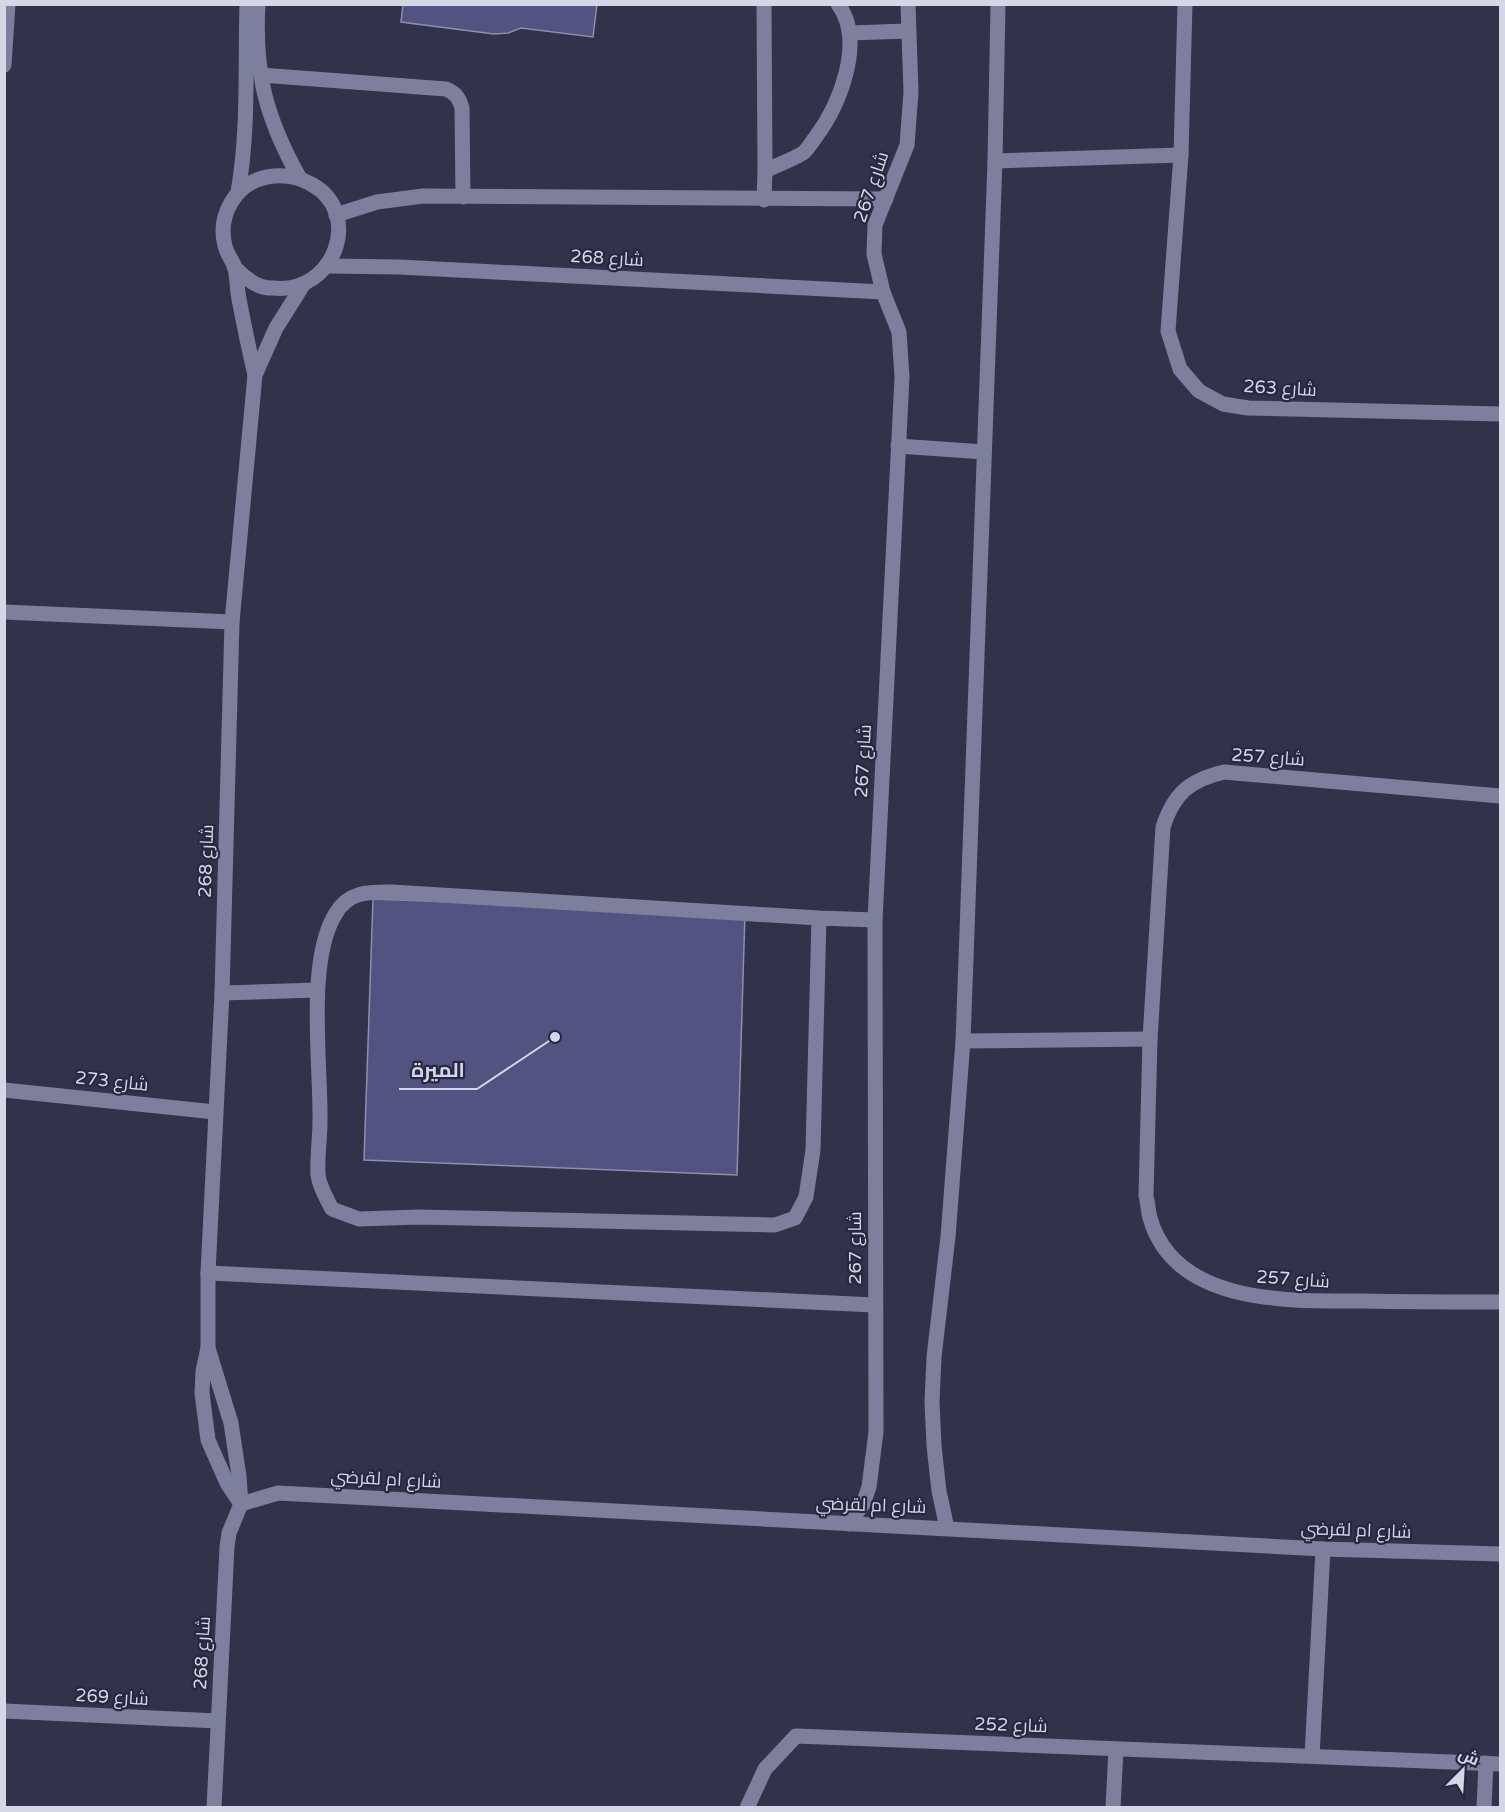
<svg xmlns="http://www.w3.org/2000/svg" width="1505" height="1812" font-family="'Varela Round',Cairo,sans-serif">
<style>
.building{fill:#535382;stroke:#8d8fad;stroke-width:1.5}
.lines{fill:none;stroke-linecap:round;stroke-linejoin:round}
.service{stroke:#7e7f9d;stroke-width:15}
.minor{stroke:#7e7f9d;stroke-width:15}
.labels{text-anchor:middle;stroke-width:4.5;stroke-linejoin:round;paint-order:stroke}
.street-label{font-size:18px;fill:#d5d6e6;stroke:#282841}
.leader{fill:none;stroke:#d5d6e6;stroke-width:2}
.callout-dot{fill:#d5d6e6;stroke:#282841;stroke-width:2}
.callout-label{font-size:20px;text-anchor:middle;font-weight:bold;fill:#d5d6e6;stroke:#282841;stroke-width:4.5;stroke-linejoin:round;paint-order:stroke}
</style>
<rect width="100%" height="100%" fill="#32324b"/>
<!-- building -->
<g class="building">
<path d="M 403,4 L 597,4 L 593,37 L 521,28 L 508,33 L 494,34 L 401,22 Z"/>
<path d="M 373,899 L 745,913 L 737,1175 L 364,1160 Z"/>
</g>
<g class="lines">
<!-- service -->
<g class="service">
<path d="M 764,4 L 765,171 C 777,165 792,160 803,153 C 808,149 811,143 815,138 C 839,106 866,42 838,4"/>
<path d="M 849,33 L 908,31"/>
<path d="M 261,75 L 446,89 C 456,93 459,98 462,108 L 463,197"/>
<path d="M 764,200 L 765,171"/>
<path d="M 819,918 L 392,892 C 369,892 349,891 336,913 C 306,960 321,1064 320,1121 C 320,1139 317,1157 318,1175 C 319,1186 327,1199 332,1209 L 359,1219 L 419,1217 L 775,1225 L 795,1218 L 806,1197 L 813,1150 L 819,918 L 875,920"/>
<path d="M 222,993 L 317,990"/>
</g>
<!-- minor -->
<g class="minor">
<path d="M 258,4 C 254,72 266,118 299,177"/>
<path d="M 1185,4 L 1181,155 L 1168,331 L 1180,369 L 1199,391 L 1223,404 L 1248,408 L 1500,414"/>
<path d="M 4,65 L 8,4"/>
<path d="M 995,161 L 1181,155"/>
<path d="M 238,192 C 249,130 245,67 247,4"/>
<path d="M 336,215 L 377,202 L 423,196 L 886,199"/>
<path d="M 328,266 L 399,267 L 883,292"/>
<path d="M 234,267 C 239,271 243,276 248,279 C 255,285 265,288 273,288 C 335,295 364,212 311,184 C 297,176 284,174 267,177 C 236,183 217,215 225,246 C 227,254 232,260 235,267 C 237,277 237,289 239,299 C 244,325 249,350 255,375"/>
<path d="M 898,446 L 984,452"/>
<path d="M 4,612 L 232,622"/>
<path d="M 1500,796 L 1224,772 C 1190,780 1174,793 1163,827 L 1150,1039 L 1146,1196 C 1148,1203 1148,1211 1150,1218 C 1175,1306 1292,1301 1363,1301 C 1409,1302 1455,1302 1500,1302"/>
<path d="M 963,1041 L 1150,1039"/>
<path d="M 4,1090 L 215,1112"/>
<path d="M 208,1273 L 874,1305"/>
<path d="M 208,1348 L 231,1423 L 239,1476 L 241,1504 L 229,1533 L 227,1547 L 214,1808"/>
<path d="M 241,1504 L 278,1493 L 1323,1549 L 1500,1554"/>
<path d="M 241,1504 L 227,1483 L 208,1440 L 202,1393 L 203,1371 L 208,1348 L 208,1273 L 222,993 L 232,622 L 255,375 L 276,328 L 303,285"/>
<path d="M 849,1524 L 863,1504 L 869,1487 L 876,1432 L 875,920 L 902,377 L 899,332 L 883,292 L 874,254 L 875,225 L 907,145 L 911,92 L 908,4"/>
<path d="M 947,1528 L 939,1491 L 934,1446 L 932,1402 L 934,1357 L 948,1237 L 963,1041 L 995,161 L 998,4"/>
<path d="M 4,1711 L 218,1721"/>
<path d="M 1312,1756 L 1323,1549"/>
<path d="M 747,1808 L 765,1769 L 796,1736 L 1500,1764"/>
<path d="M 1113,1808 L 1116,1749"/>
<path d="M 1484,1808 L 1486,1763"/>
</g>
</g>
<g class="labels">
<!-- street labels -->
<g class="street-label">
<text transform="translate(871 187) rotate(-71)" y="6">شارع 267</text>
<text transform="translate(607 258) rotate(3)" y="6">شارع 268</text>
<text transform="translate(1280 388) rotate(3)" y="6">شارع 263</text>
<text transform="translate(1268 757) rotate(4)" y="6">شارع 257</text>
<text transform="translate(863 761) rotate(-87)" y="6">شارع 267</text>
<text transform="translate(206 861) rotate(-88)" y="6">شارع 268</text>
<text transform="translate(112 1081) rotate(6)" y="6">شارع 273</text>
<text transform="translate(855 1248) rotate(-90)" y="6">شارع 267</text>
<text transform="translate(1293 1279) rotate(4)" y="6">شارع 257</text>
<text transform="translate(386 1479) rotate(3)" y="6">شارع ام لقرضي</text>
<text transform="translate(871 1505) rotate(2)" y="6">شارع ام لقرضي</text>
<text transform="translate(1356 1530) rotate(2)" y="6">شارع ام لقرضي</text>
<text transform="translate(202 1653) rotate(-87)" y="6">شارع 268</text>
<text transform="translate(112 1697) rotate(3)" y="6">شارع 269</text>
<text transform="translate(1011 1725) rotate(2)" y="6">شارع 252</text>
</g>
</g>
<!-- callouts -->
<path class="leader" d="M555 1037L477 1089H399"/>
<circle class="callout-dot" cx="555" cy="1037" r="6"/>
<g class="callout-label">
<text x="438" y="1077">الميرة</text>
</g>
<!-- border -->
<rect width="1505" height="1812" fill="none" stroke="#d5d6e6" stroke-width="12"/>
<!-- north arrow -->
<g transform="translate(1463 1770) rotate(24)" stroke="#282841" stroke-width="4.5" paint-order="stroke">
<path d="M0-4.5L10 22L0 15L-10 22Z" fill="#d5d6e6"/>
<text y="-9" font-size="16" font-weight="bold" text-anchor="middle" fill="#d5d6e6">ش</text>
</g>
</svg>
